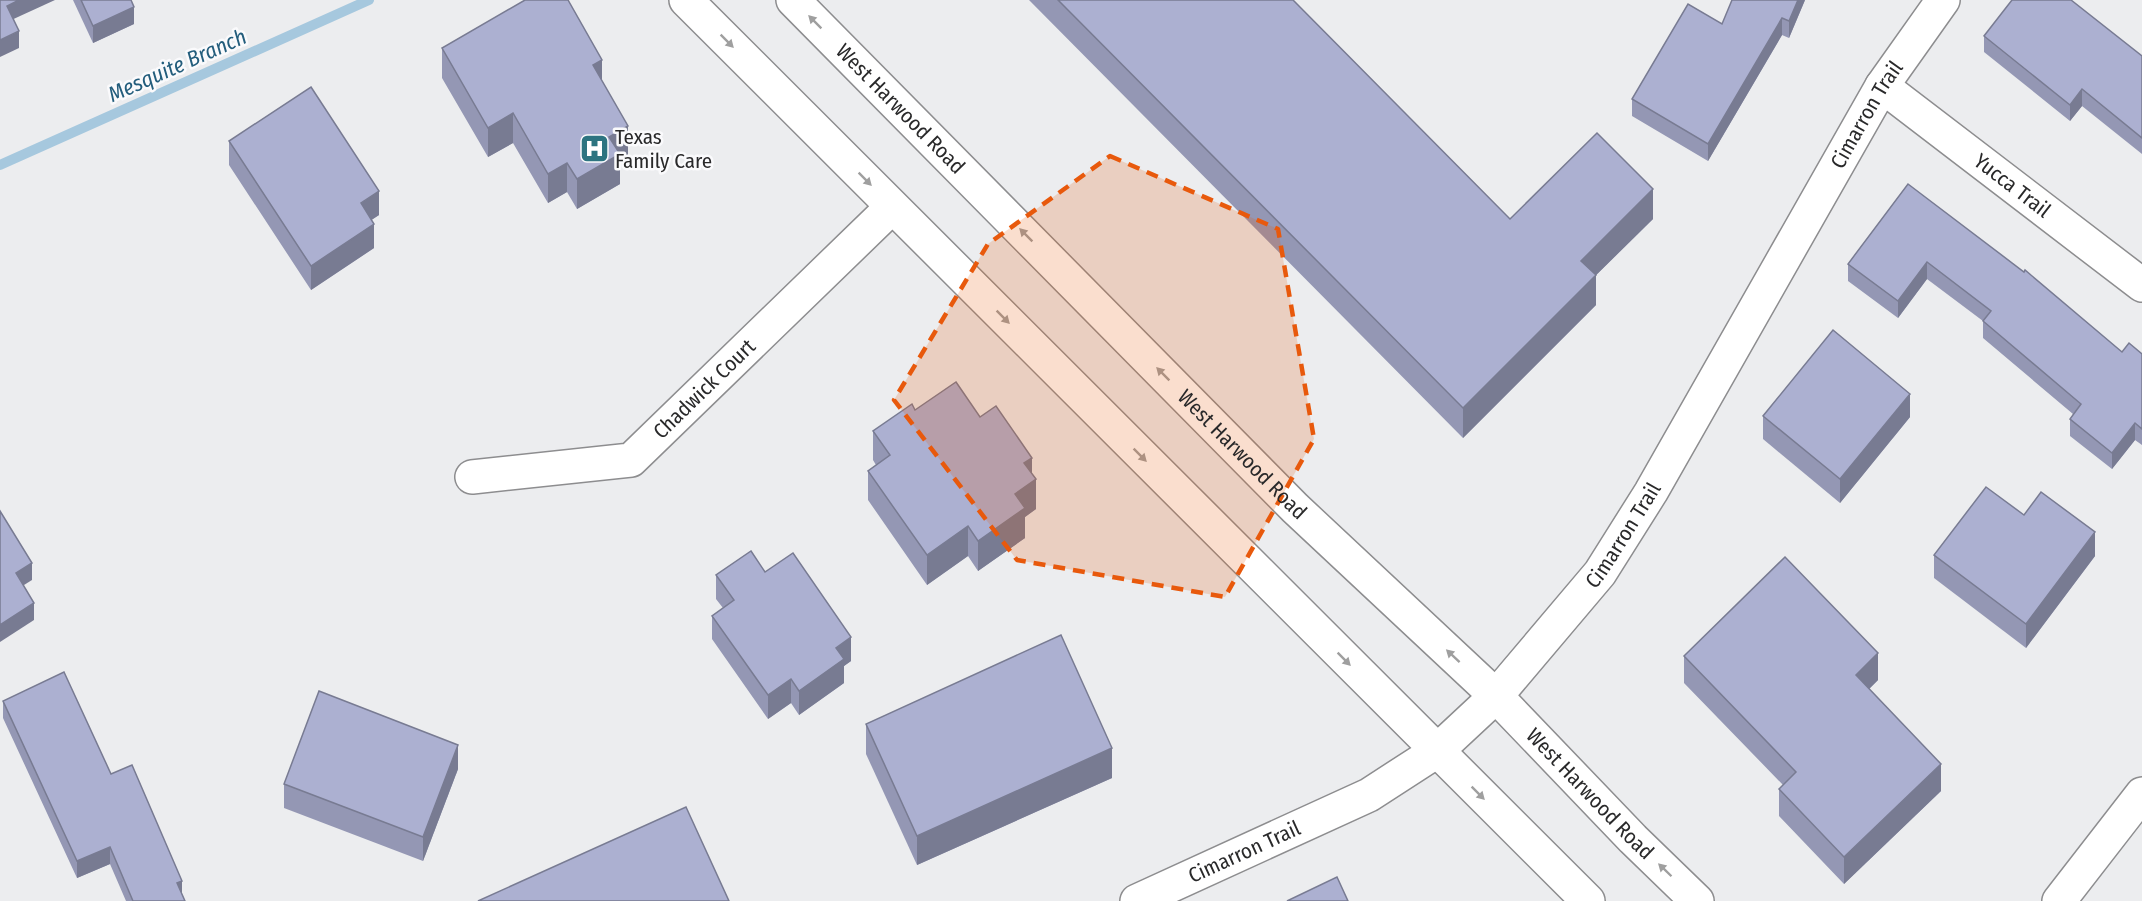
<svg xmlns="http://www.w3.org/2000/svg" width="2142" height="901" font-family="'Fira Sans Condensed',sans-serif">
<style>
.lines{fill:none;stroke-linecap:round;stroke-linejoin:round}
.stream{stroke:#a6c8de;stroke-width:10}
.minor-casing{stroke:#8d8d8f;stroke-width:36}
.secondary-casing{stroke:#8d8d8f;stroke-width:36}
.minor{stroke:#fff;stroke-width:33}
.secondary{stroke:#fff;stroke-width:33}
.wall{fill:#9497b4}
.shaded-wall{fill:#787b92}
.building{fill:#acb0d1;stroke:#787b92;stroke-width:1.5}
.oneway{fill:#9f9f9f}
.marked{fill:#e8590c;fill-opacity:0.2;stroke:#e8590c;stroke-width:4.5;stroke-dasharray:12 8;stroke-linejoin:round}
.labels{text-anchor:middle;stroke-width:5;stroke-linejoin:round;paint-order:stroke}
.street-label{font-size:21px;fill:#29292a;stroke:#fafafc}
.poi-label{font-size:21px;fill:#29292a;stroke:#fafafc;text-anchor:start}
.water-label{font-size:22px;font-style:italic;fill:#235d7c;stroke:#fafafc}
</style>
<rect width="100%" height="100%" fill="#ecedef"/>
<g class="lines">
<!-- stream -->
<path class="stream" d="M 0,165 L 369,0"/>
<defs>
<g id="minor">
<path id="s1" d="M 1882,86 L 2142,285"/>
<path id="s2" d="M 472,477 L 631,460 L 892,207"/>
<path id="s3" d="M 1137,901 L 1369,795 L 1437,751 L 1496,696 L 1600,573 L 1651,492 L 1882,86 L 1943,0"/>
<path d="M 2059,901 L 2142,794"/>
</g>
<g id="secondary">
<path d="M 686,0 L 1588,901"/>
<path id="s4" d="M 793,0 L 1295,508 L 1496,696 L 1633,839 L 1697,901"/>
</g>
</defs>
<!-- minor casing -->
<use href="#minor" class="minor-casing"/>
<!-- secondary casing -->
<use href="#secondary" class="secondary-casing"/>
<!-- minor -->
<use href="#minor" class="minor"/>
<!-- secondary -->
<use href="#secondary" class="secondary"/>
</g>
<!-- wall -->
<g class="wall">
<path d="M 73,0 L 131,0 L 134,24 L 93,43 Z"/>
<path d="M 1029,0 L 1293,0 L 1510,219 L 1653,219 L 1596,275 L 1596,305 L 1463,438 Z"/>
<path d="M 1805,0 L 1789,38 L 1782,35 L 1708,161 L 1632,116 L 1632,99 L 1722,24 Z"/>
<path d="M 1984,36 L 2142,56 L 2142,154 L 2082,106 L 2070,121 L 1984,52 Z"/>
<path d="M 442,48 L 602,81 L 628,155 L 620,160 L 620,184 L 577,209 L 567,192 L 548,203 L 513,143 L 488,157 L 442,78 Z"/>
<path d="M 229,141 L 379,215 L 371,220 L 374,248 L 311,290 L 229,165 Z"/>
<path d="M 1908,184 L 2122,352 L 2142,354 L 2142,445 L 2135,440 L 2112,469 L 2070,436 L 2070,419 L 2073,414 L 1983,338 L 1983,321 L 1927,279 L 1898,318 L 1848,281 L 1848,264 Z"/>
<path d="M 915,410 L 980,417 L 1032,474 L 1036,509 L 1025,517 L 1025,538 L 978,571 L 968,556 L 927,585 L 868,500 L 868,471 L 876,465 L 873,460 L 873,431 Z"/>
<path d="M 1763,416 L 1910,417 L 1840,503 L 1763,439 Z"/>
<path d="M 2024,515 L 2095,556 L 2026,648 L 1934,578 L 1934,555 Z"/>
<path d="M 765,572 L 851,661 L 844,666 L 844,683 L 799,715 L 791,703 L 768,719 L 712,639 L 712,616 L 723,608 L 716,599 L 716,575 Z"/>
<path d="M 1684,656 L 1878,680 L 1869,689 L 1941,791 L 1844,884 L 1779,816 L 1779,789 L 1783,785 L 1684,683 Z"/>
<path d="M 3,701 L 111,774 L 185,901 L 126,901 L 110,864 L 77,878 L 3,718 Z"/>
<path d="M 866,724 L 1112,778 L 917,865 L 866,754 Z"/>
<path d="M 458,769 L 423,861 L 284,808 L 284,784 Z"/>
</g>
<!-- shaded-wall -->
<g class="shaded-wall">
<path d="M 19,0 L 55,0 L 7,22 L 7,6 Z"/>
<path d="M 1798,0 L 1805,0 L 1789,38 L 1789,21 Z"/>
<path d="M 134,7 L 134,24 L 93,43 L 93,26 Z"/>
<path d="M 1782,18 L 1782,35 L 1708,161 L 1708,144 Z"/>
<path d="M 19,31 L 19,48 L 0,57 L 0,40 Z"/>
<path d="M 602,60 L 602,90 L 593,65 Z"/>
<path d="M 2082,89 L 2082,106 L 2070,121 L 2070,105 Z"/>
<path d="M 513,113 L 513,143 L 488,157 L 488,128 Z"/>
<path d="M 628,126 L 628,155 L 620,160 L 620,184 L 577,209 L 577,179 L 609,137 Z"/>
<path d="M 567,163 L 567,192 L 548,203 L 548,174 Z"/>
<path d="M 1653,189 L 1653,219 L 1581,290 L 1581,261 Z"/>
<path d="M 379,191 L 379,215 L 361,227 L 361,203 Z"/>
<path d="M 374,224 L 374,248 L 311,290 L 311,266 Z"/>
<path d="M 1927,262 L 1927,279 L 1898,318 L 1898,301 Z"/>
<path d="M 1596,275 L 1596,305 L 1463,438 L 1463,408 Z"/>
<path d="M 1910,394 L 1910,417 L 1840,503 L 1840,479 Z"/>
<path d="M 2135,423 L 2135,440 L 2112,469 L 2112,453 Z"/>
<path d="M 1032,458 L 1032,482 L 1036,479 L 1036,509 L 1025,517 L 1025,538 L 978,571 L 978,541 L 1015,494 L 1024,463 Z"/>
<path d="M 968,526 L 968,556 L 927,585 L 927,555 Z"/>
<path d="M 2095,532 L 2095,556 L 2026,648 L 2026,624 Z"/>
<path d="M 32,563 L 32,580 L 16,590 L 16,573 Z"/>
<path d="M 34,603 L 34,620 L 0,642 L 0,625 Z"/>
<path d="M 851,637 L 851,661 L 844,666 L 844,683 L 799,715 L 799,691 L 836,648 Z"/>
<path d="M 1878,653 L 1878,680 L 1856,702 L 1856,675 Z"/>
<path d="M 791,679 L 791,703 L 768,719 L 768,695 Z"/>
<path d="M 458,745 L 458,769 L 423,861 L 423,837 Z"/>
<path d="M 1112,748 L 1112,778 L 917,865 L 917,836 Z"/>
<path d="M 1941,764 L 1941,791 L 1844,884 L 1844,857 Z"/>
<path d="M 110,847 L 110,864 L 77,878 L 77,861 Z"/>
<path d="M 182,881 L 182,898 L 177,883 Z"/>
</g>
<!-- building -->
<g class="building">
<path d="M 0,0 L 19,0 L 7,6 L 19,31 L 0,40 Z"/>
<path d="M 81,0 L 131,0 L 134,7 L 93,26 Z"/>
<path d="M 525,0 L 568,0 L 602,60 L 593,65 L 628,126 L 609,137 L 620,154 L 577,179 L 567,163 L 548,174 L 513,113 L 488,128 L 442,48 Z"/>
<path d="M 1058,0 L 1293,0 L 1510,219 L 1597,133 L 1653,189 L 1581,261 L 1596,275 L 1463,408 Z"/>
<path d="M 1732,0 L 1798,0 L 1789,21 L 1782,18 L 1708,144 L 1632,99 L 1688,4 L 1722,24 Z"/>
<path d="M 2012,0 L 2071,0 L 2142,56 L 2142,138 L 2082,89 L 2070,105 L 1984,36 Z"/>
<path d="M 311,87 L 379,191 L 361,203 L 374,224 L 311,266 L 229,141 Z"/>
<path d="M 1908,184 L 2024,272 L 2025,270 L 2122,352 L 2129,343 L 2142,354 L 2142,429 L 2135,423 L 2112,453 L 2070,419 L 2081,404 L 1983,321 L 1991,311 L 1927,262 L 1898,301 L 1848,264 Z"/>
<path d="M 1833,330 L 1910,394 L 1840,479 L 1763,416 Z"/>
<path d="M 956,382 L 980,417 L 996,406 L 1032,458 L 1024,463 L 1036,479 L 1015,494 L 1025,508 L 978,541 L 968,526 L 927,555 L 868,471 L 890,455 L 873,431 L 912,404 L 915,410 Z"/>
<path d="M 1986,487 L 2024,515 L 2041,492 L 2095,532 L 2026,624 L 1934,555 Z"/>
<path d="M 0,511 L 32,563 L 16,573 L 34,603 L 0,625 Z"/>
<path d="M 751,551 L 765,572 L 793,553 L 851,637 L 836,648 L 844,659 L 799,691 L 791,679 L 768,695 L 712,616 L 734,600 L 716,575 Z"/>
<path d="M 1785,557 L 1878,653 L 1856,675 L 1941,764 L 1844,857 L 1779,789 L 1796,772 L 1684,656 Z"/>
<path d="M 1061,635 L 1112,748 L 917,836 L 866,724 Z"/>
<path d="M 64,672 L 111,774 L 132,765 L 182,881 L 177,883 L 185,901 L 133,901 L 110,847 L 77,861 L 3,701 Z"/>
<path d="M 319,691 L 458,745 L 423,837 L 284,784 Z"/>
<path d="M 686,807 L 729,901 L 478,901 Z"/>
<path d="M 1337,877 L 1348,901 L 1287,901 Z"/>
</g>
<!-- one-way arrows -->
<defs><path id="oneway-solid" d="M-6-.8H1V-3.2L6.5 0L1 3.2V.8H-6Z" transform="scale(1.5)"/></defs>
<g class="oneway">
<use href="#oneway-solid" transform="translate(815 22) rotate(-135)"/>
<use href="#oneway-solid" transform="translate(727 41) rotate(45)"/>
<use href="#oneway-solid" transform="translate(865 179) rotate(45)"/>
<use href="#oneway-solid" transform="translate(1026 235) rotate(-135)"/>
<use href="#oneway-solid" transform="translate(1003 317) rotate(45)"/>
<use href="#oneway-solid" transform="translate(1163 374) rotate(-135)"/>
<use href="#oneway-solid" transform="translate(1140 455) rotate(45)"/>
<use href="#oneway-solid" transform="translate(1453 656) rotate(-137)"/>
<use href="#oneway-solid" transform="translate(1344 659) rotate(45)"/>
<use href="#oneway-solid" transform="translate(1478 793) rotate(45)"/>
<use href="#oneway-solid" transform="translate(1665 870) rotate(-136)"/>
</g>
<!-- marked area -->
<path class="marked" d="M 1110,156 L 1278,229 L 1314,439 L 1225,597 L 1017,560 L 894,400 L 988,244 Z"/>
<!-- icons -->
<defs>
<symbol id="hospital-square" viewBox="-11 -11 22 22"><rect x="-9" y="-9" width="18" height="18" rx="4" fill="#2d7480" stroke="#fafafc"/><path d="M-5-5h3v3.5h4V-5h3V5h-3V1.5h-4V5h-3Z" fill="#fff"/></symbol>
</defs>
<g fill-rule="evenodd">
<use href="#hospital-square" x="578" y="132" width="33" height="33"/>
</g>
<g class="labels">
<!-- street labels -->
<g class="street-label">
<text dy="7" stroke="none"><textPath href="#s4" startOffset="153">West Harwood Road</textPath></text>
<text dy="7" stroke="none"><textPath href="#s3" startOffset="1108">Cimarron Trail</textPath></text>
<text dy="7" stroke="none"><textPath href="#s1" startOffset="164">Yucca Trail</textPath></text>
<text dy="7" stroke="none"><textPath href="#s2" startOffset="262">Chadwick Court</textPath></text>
<text dy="7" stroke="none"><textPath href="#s4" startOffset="639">West Harwood Road</textPath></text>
<text dy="7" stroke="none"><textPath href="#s3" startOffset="622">Cimarron Trail</textPath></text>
<text dy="7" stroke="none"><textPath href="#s4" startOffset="1125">West Harwood Road</textPath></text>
<text dy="7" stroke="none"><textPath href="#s3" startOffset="118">Cimarron Trail</textPath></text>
</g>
<!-- poi labels -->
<g class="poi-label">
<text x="615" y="144">Texas<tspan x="615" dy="24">Family Care</tspan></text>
</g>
<!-- water labels -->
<g class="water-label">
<text transform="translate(177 65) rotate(-24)" y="8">Mesquite Branch</text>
</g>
</g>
</svg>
